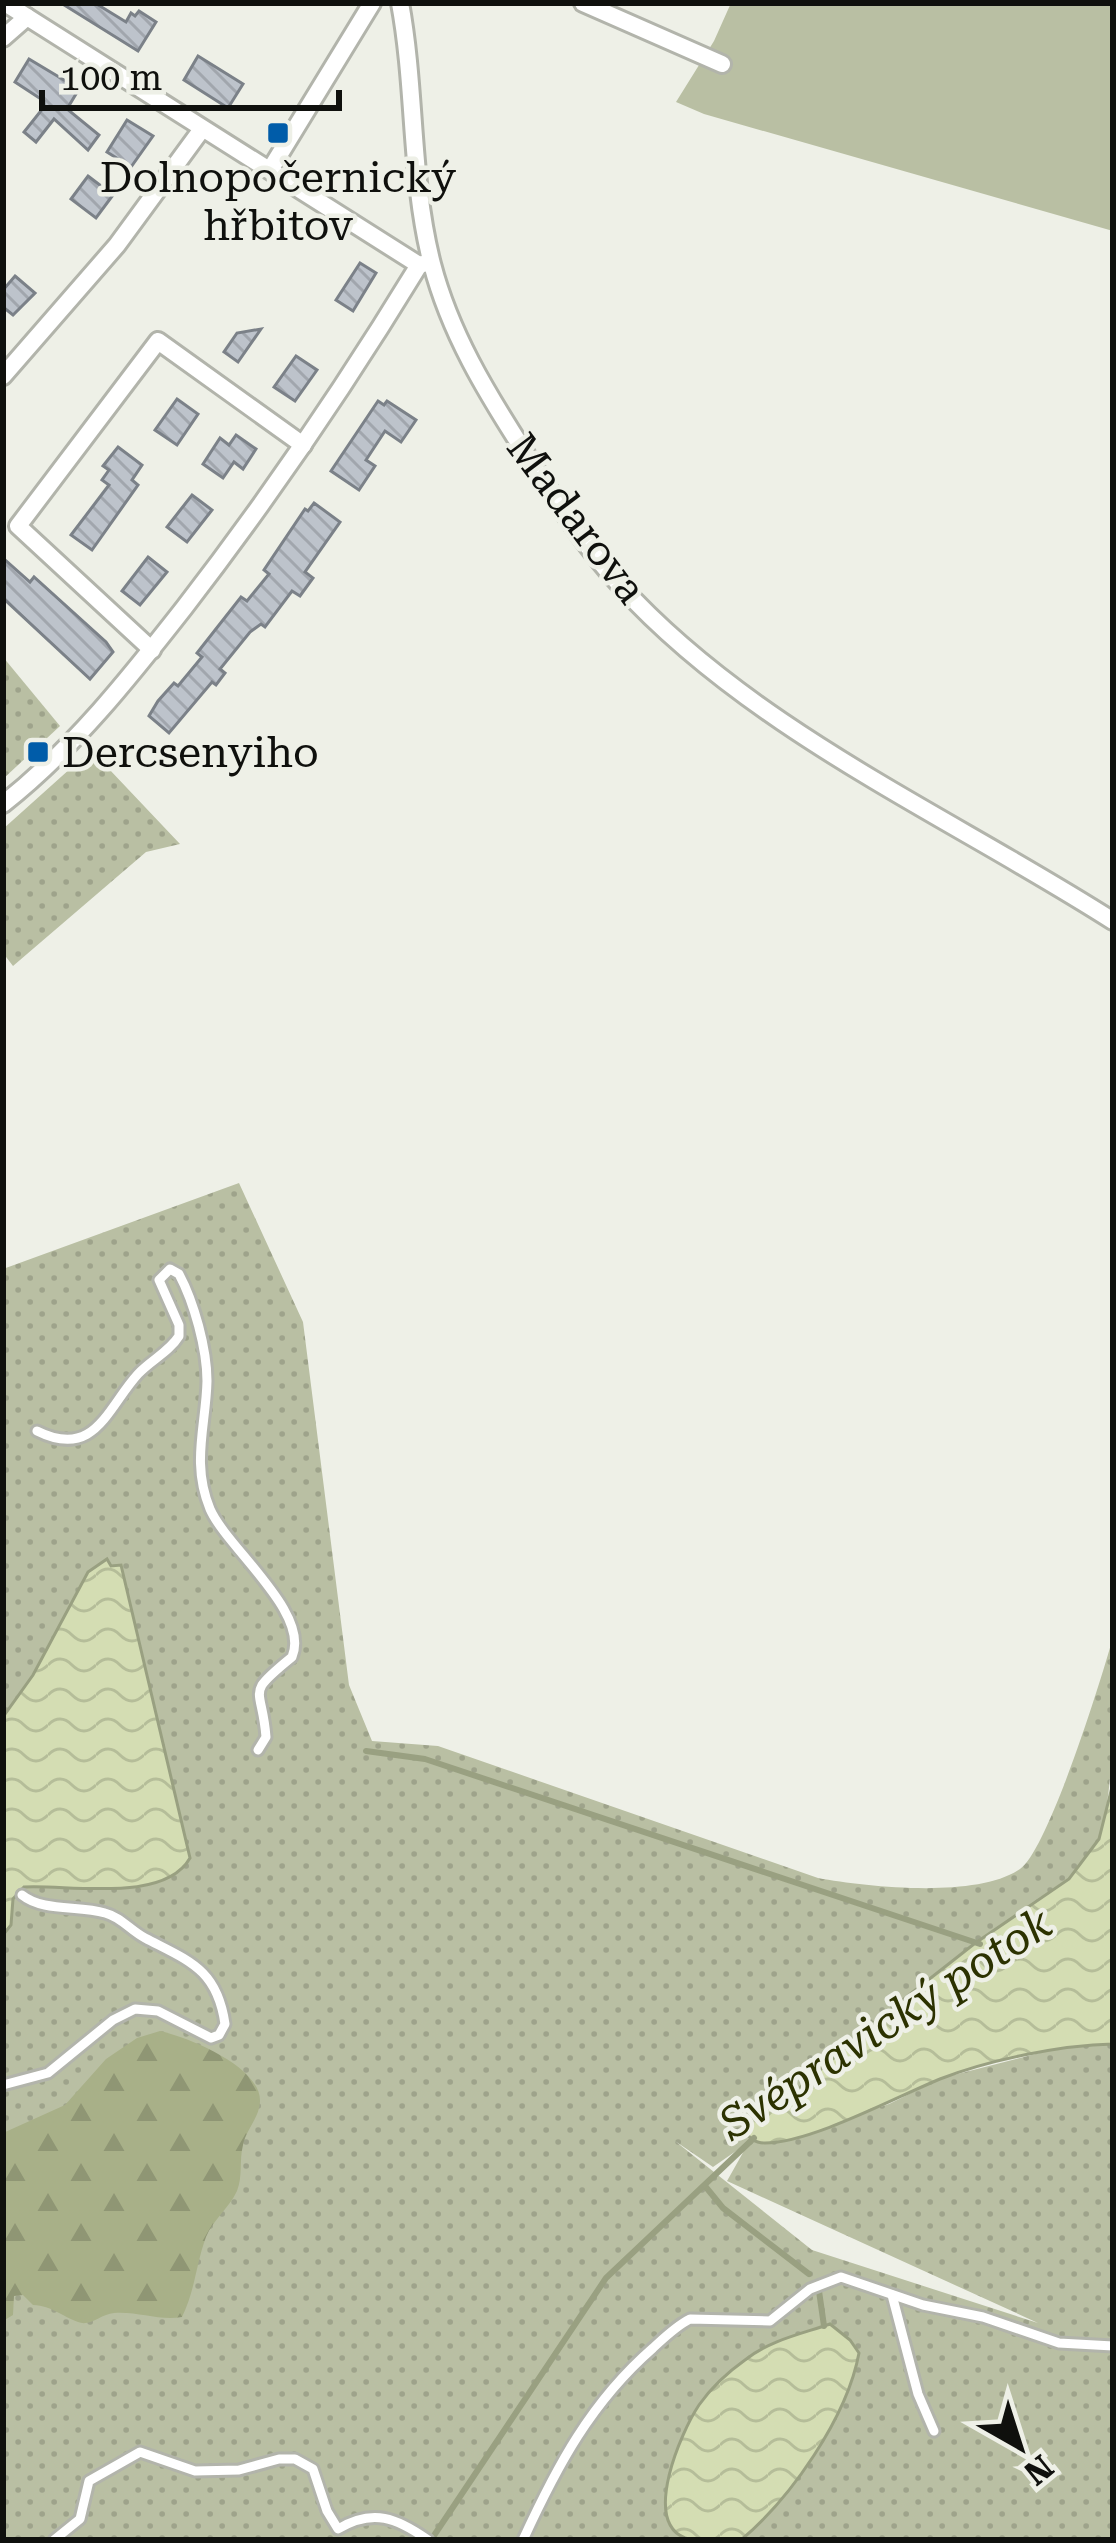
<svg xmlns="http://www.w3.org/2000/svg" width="1116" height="2543" font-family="'Roboto Serif',serif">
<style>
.grass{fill:url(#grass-dots);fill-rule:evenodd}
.forest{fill:url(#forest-firs)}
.green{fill:#b9bfa3}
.water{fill:url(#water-waves);stroke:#99a081;stroke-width:3}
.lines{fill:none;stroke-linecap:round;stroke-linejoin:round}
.stream{stroke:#99a081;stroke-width:6}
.building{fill:url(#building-back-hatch);stroke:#7b8188;stroke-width:3}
.lane-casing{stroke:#b2b4ab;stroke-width:15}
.street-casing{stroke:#b2b4ab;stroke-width:22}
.lane{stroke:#fff;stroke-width:9}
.street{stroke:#fff;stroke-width:16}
.poi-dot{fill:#005ca9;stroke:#eef0e7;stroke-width:4.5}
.labels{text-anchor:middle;stroke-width:9;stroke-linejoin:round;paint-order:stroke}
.poi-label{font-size:42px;fill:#0f100d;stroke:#eef0e7}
.street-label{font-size:42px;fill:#0f100d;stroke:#eef0e7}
.water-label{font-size:45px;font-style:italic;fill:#2c3201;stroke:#eef0e7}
</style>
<defs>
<pattern id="grass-dots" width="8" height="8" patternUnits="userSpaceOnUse" patternTransform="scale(3)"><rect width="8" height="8" fill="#b9bfa3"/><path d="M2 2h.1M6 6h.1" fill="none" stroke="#9ea38b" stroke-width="1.8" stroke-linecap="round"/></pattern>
<pattern id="forest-firs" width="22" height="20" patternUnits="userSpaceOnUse" patternTransform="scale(3)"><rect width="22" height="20" fill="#a8b088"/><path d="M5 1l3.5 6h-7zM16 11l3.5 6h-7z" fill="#8f9674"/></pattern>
<pattern id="water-waves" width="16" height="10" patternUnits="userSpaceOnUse" patternTransform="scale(3)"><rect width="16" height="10" fill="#d4ddb3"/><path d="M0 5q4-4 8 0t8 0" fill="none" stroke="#b5bd99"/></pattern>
<pattern id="building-back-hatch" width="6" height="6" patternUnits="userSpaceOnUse" patternTransform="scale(3)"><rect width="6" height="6" fill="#bdc3cb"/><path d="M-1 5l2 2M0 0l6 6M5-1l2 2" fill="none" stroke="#a1a6ad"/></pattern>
</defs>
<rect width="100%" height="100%" fill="#eef0e7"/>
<!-- grass -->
<g class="grass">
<path d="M 3,657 L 60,726 L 3,779 Z"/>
<path d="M 91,750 L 180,844 L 146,852 L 13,966 L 3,953 L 3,829 Z"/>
<path d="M 239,1183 L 303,1322 L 349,1685 L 372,1741 L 438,1746 L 818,1878 C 867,1887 978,1899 1020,1869 C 1048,1850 1102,1678 1113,1637 C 1113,1701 1116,1777 1100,1838 C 1094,1852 1083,1865 1073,1875 C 1042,1904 1001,1923 967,1949 C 895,2006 829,2071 751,2119 L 783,2140 L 889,2104 L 942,2078 L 1071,2045 L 1113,2044 L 1113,2540 L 3,2540 L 3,1269 ZM 675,2141 L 713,2167 L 749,2142 L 727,2181 L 1038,2323 L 812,2250 Z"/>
</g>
<!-- forest -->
<path class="forest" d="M 160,2031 C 188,2037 262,2067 260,2102 C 259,2118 246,2130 243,2145 C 239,2161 243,2176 237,2191 C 229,2208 213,2220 206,2237 C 196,2264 195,2291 182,2317 C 159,2321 137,2311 114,2313 C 101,2314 90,2327 78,2322 C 61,2316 53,2306 33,2305 L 23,2295 L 14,2296 L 13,2315 L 3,2321 L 3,2133 L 65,2105 L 106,2059 L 137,2038 Z"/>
<!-- green -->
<path class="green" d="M 731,3 L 1113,3 L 1113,231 L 704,114 L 676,102 L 714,41 Z"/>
<!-- water -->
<g class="water">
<path d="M 107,1559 L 111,1566 L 121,1565 L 190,1858 C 164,1904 67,1884 24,1887 L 13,1899 L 11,1925 L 3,1935 L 3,1717 L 33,1675 L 88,1572 Z"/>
<path d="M 1113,1783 L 1113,2044 C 1061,2045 988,2060 940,2079 C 896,2097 811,2143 765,2143 C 754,2143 749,2137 742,2129 L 750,2119 L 796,2091 L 876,2021 L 974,1944 L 1069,1879 L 1099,1839 Z"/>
<path d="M 830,2324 L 850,2340 L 859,2353 C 847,2418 790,2499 741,2540 C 725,2540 700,2543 685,2538 C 642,2521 681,2432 699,2405 C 711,2388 728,2372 745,2360 C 770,2340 801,2334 830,2324 Z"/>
</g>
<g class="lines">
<!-- stream -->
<g class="stream">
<path d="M 366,1751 L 425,1759 L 980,1944"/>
<path d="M 705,2186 L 723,2208 L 809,2274"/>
<path d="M 819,2291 L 824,2326"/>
<path d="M 431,2540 L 606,2278 L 754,2138"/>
</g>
</g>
<!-- building -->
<g class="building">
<path d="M 61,3 L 95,3 L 126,22 L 131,13 L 135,16 L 139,11 L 156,22 L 138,51 Z"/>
<path d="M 198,56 L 243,84 L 228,108 L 184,80 Z"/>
<path d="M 29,59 L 79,89 L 67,109 L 99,135 L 88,150 L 54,119 L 36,142 L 24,132 L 44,107 L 44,101 L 15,82 Z"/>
<path d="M 127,120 L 153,136 L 131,167 L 107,152 Z"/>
<path d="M 88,176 L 113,195 L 96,218 L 71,199 Z"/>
<path d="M 360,263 L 376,273 L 353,311 L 336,300 Z"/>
<path d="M 15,276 L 35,293 L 13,315 L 3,307 L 3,290 Z"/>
<path d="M 261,329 L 238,362 L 224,352 L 237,333 Z"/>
<path d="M 296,356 L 317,370 L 295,401 L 274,387 Z"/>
<path d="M 177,399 L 198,414 L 177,445 L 155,430 Z"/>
<path d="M 378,401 L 384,405 L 387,401 L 416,420 L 401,442 L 385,431 L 366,460 L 375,466 L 359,490 L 331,471 Z"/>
<path d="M 236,435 L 256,449 L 243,469 L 234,462 L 223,478 L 203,464 L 220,438 L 229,445 Z"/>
<path d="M 118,447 L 142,465 L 132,480 L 138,485 L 92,550 L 71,535 L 109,485 L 102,480 L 109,470 L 103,466 Z"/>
<path d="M 192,495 L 212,510 L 187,542 L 167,527 Z"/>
<path d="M 314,503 L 340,522 L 305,572 L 313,578 L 300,596 L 292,591 L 265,627 L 261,624 L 250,632 L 220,669 L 225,673 L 216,685 L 212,682 L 169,733 L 149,716 L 158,701 L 174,683 L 178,686 L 202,657 L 197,653 L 241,597 L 247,601 L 269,574 L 264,570 L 305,509 L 308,511 Z"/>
<path d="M 148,557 L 167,572 L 140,605 L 122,591 Z"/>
<path d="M 3,558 L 30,582 L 34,577 L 106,642 L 113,652 L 90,679 L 3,598 Z"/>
</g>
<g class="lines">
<defs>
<g id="lane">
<path d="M 37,1431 C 95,1460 107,1408 138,1374 C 151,1360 169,1352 179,1336 L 179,1325 L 159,1280 L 170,1269 L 179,1274 C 194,1302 207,1349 207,1381 C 206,1426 191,1463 210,1509 C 227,1548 311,1613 292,1657 C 244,1696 262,1685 266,1737 L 258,1750"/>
<path d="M 3,2085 L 48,2073 L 113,2020 L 135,2009 L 158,2011 L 211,2038 L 219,2035 L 225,2024 C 217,1969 189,1961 145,1938 C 131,1931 121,1917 105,1913 C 79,1905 43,1912 22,1895"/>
<path d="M 892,2295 L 918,2394 L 934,2431"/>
<path d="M 54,2540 L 80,2519 L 89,2481 L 140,2452 L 195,2471 L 239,2470 L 279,2459 L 295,2459 L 313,2469 L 327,2511 L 338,2529 C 373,2508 397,2518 428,2540"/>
<path d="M 523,2540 C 557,2466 591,2402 653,2348 C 665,2337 676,2326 690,2319 L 770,2321 L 810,2289 L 841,2277 L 923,2305 L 983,2317 L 1059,2343 L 1113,2346"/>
</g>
<g id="street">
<path d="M 5,3 L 419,265"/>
<path d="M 400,3 C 416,89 410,179 432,264 C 450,333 486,392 524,451 C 553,496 582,544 619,584 C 751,730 949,816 1113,921"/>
<path d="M 583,3 L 722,64"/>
<path d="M 3,38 L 27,17"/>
<path d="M 270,170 L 372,3"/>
<path d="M 3,376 L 117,245 L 202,129"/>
<path d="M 152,650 L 18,526 L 158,341 L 303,445"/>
<path d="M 3,804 C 73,749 130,677 184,608 C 269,498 347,383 419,265 L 431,262"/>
</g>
</defs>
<!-- lane casing -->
<use href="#lane" class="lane-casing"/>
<!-- street casing -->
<use href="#street" class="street-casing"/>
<!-- lane -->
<use href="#lane" class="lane"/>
<!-- street -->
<use href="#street" class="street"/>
</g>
<!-- markers -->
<g class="poi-dot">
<rect x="266" y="121" width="24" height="24" rx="6"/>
<rect x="26" y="740" width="24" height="24" rx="6"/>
</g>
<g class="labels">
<!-- poi labels -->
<g class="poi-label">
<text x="278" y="192">Dolnopočernický<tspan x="278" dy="48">hřbitov</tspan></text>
<text x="62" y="767" text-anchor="start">Dercsenyiho</text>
</g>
<!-- street labels -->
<g class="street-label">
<text transform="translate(577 518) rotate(53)" y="15">Madarova</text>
</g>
<!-- water labels -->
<g class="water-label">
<text transform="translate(885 2023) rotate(-33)" y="16">Svépravický potok</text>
</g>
</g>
<!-- border -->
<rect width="1116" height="2543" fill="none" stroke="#0f100d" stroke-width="12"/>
<!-- north arrow -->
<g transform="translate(1020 2447) rotate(141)" stroke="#eef0e7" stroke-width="9" paint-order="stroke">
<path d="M0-9L21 45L0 30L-21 45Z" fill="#0f100d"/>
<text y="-18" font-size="33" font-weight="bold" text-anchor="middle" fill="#0f100d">N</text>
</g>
<!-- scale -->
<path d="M42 90v18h297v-18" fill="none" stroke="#0f100d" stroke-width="6"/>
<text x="60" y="90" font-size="36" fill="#0f100d" stroke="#eef0e7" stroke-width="9" paint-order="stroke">100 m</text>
</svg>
